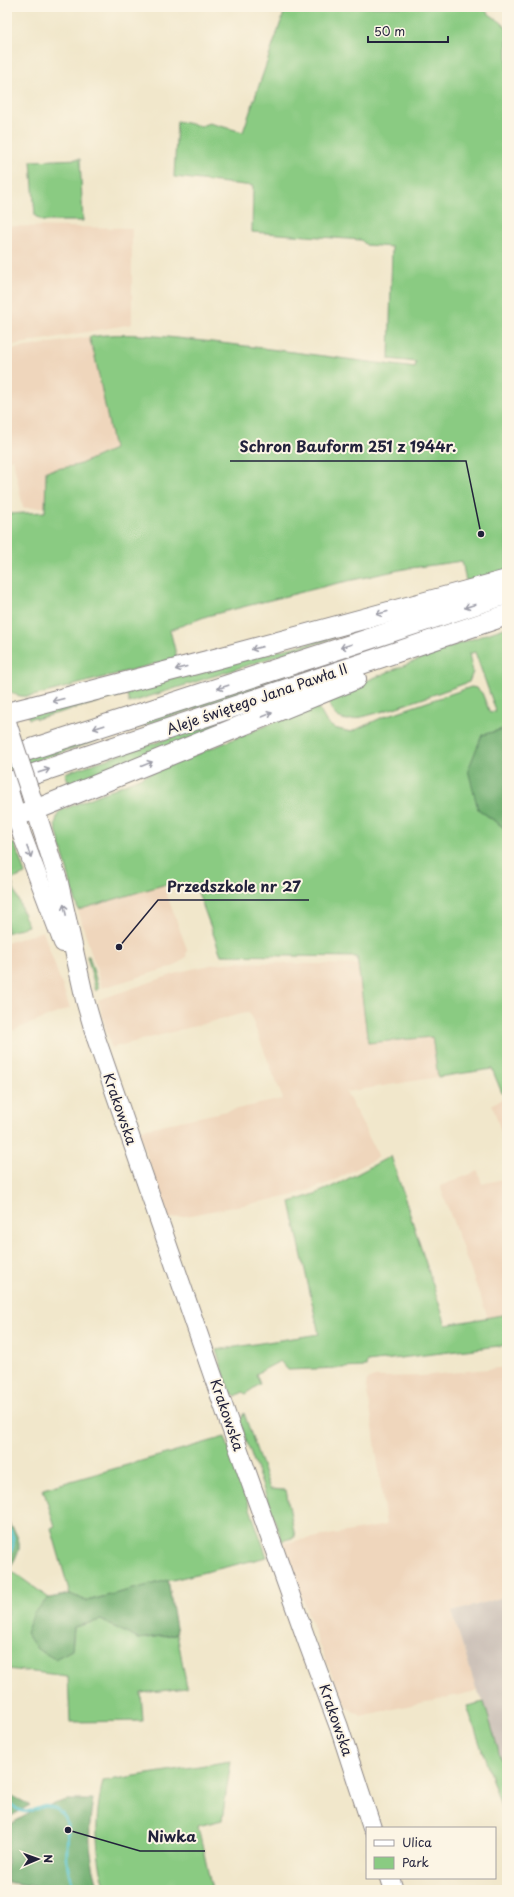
<svg xmlns="http://www.w3.org/2000/svg" width="514" height="1897" font-family="'Playpen Sans',sans-serif">
<style>
.built{fill:#efd6bc}
.industrial{fill:#cdc2b9}
.green{fill:#8acb82;stroke:#56765e}
.forest{fill:#6faf70;stroke:#486856}
.lines{fill:none;stroke-linecap:round;stroke-linejoin:round}
.stream{stroke:#57c4cf;stroke-width:3}
.primary-casing{stroke:#8a8483;stroke-width:20}
.motorway-casing{stroke:#8a8483;stroke-width:22}
.primary{stroke:#fff;stroke-width:18}
.motorway{stroke:#fff;stroke-width:20}
.primary-bridge-casing{stroke:#8a8483;stroke-width:20;stroke-linecap:butt}
.primary-bridge{stroke:#fff;stroke-width:18}
.oneway{stroke:#9c9ca7}
.labels{text-anchor:middle;stroke-width:4;stroke-linejoin:round;paint-order:stroke}
.street-label{font-size:14px;fill:#22223b;stroke:#fcf5e5}
.leader{fill:none;stroke:#22223b;stroke-width:1.5}
.callout-dot{fill:#22223b;stroke:#fcf5e5;stroke-width:1.5}
.callout-label{font-size:15px;text-anchor:middle;font-weight:bold;fill:#22223b;stroke:#fcf5e5;stroke-width:4;stroke-linejoin:round;paint-order:stroke}
</style>
<rect width="100%" height="100%" fill="#fcf5e5"/>
<filter id="ink" filterUnits="userSpaceOnUse"><feTurbulence type="fractalNoise" baseFrequency=".025" numOctaves="2"/><feDisplacementMap in="SourceGraphic" scale="8" xChannelSelector="R" yChannelSelector="G"/><feConvolveMatrix kernelMatrix="1 2 1 2 8 2 1 2 1" color-interpolation-filters="sRGB"/></filter>
<filter id="wash" filterUnits="userSpaceOnUse"><feTurbulence type="fractalNoise" baseFrequency=".012" numOctaves="4" result="noise"/><feDisplacementMap in="SourceGraphic" scale="16" xChannelSelector="R" yChannelSelector="G"/><feGaussianBlur stdDeviation="0.9" result="paint"/><feColorMatrix in="noise" values="0 0 0 0 0 0 0 0 0 0 0 0 0 0 0 0 0 1.4 0 .05"/><feComposite in="paint" operator="in"/></filter>
<g filter="url(#wash)">
<rect width="100%" height="100%" fill="#f1e7cb"/>
<!-- built -->
<g class="built">
<path d="M 7,226 L 132,228 L 132,324 L 7,346 Z"/>
<path d="M 89,337 L 95,357 L 114,449 L 78,465 L 46,471 L 45,507 L 23,508 L 13,459 L 7,461 L 7,350 Z"/>
<path d="M 163,885 L 187,949 L 186,957 L 175,966 L 102,988 L 78,910 Z"/>
<path d="M 43,931 L 70,1008 L 7,1033 L 7,943 Z"/>
<path d="M 237,962 L 358,965 L 368,1042 L 432,1037 L 438,1077 L 346,1092 L 379,1157 L 331,1182 L 291,1196 L 169,1219 L 138,1130 L 283,1099 L 249,1012 L 111,1048 L 98,1000 L 183,971 L 215,964 Z"/>
<path d="M 507,1097 L 507,1150 L 492,1104 Z"/>
<path d="M 478,1171 L 482,1184 L 507,1178 L 507,1314 L 488,1318 L 440,1186 Z"/>
<path d="M 507,1367 L 507,1596 L 452,1612 L 477,1691 L 360,1716 L 359,1713 L 354,1712 L 345,1705 L 317,1640 L 283,1543 L 386,1525 L 372,1420 L 366,1386 L 367,1381 L 369,1379 L 375,1377 L 421,1376 Z"/>
</g>
<!-- industrial -->
<path class="industrial" d="M 507,1596 L 507,1779 L 484,1702 L 477,1691 L 452,1612 Z"/>
<!-- green -->
<g class="green">
<path d="M 286,7 L 483,7 C 489,17 501,19 507,29 L 507,570 L 466,581 L 462,561 L 404,569 L 334,584 L 207,616 L 170,630 L 177,658 L 37,695 C 26,697 15,698 7,688 L 7,514 L 45,512 L 46,471 L 78,465 L 114,449 L 95,357 L 89,337 C 126,331 166,337 204,341 C 274,349 345,359 415,368 L 416,362 L 389,359 L 392,247 L 366,245 L 361,240 L 252,232 L 253,186 L 174,177 L 177,121 L 201,126 L 209,123 L 243,132 Z"/>
<path d="M 80,159 L 83,221 L 42,221 L 35,216 L 31,161 Z"/>
<path d="M 507,602 L 507,607 L 7,770 L 7,764 Z"/>
<path d="M 507,627 L 507,728 L 482,735 L 478,809 L 507,830 L 507,1091 L 502,1093 L 492,1069 L 438,1077 L 432,1037 L 368,1043 L 357,957 L 221,955 L 196,887 L 163,885 L 78,910 L 55,825 L 58,813 L 62,810 L 309,708 L 315,707 L 319,709 L 327,723 L 334,728 L 351,732 L 383,717 L 471,687 L 477,688 L 482,693 L 490,713 L 496,711 L 475,652 L 469,654 L 473,672 L 469,682 C 435,694 401,707 366,716 C 360,717 354,720 348,720 C 338,720 328,711 330,700 L 346,689 L 455,645 Z"/>
<path d="M 356,631 L 129,703 L 127,694 L 36,719 L 35,717 L 29,719 L 28,715 Z"/>
<path d="M 305,693 L 70,786 L 65,773 Z"/>
<path d="M 7,838 L 15,845 L 25,874 L 11,880 L 28,926 L 7,933 Z"/>
<path d="M 87,956 L 89,956 L 99,989 L 96,991 Z"/>
<path d="M 391,1156 L 446,1325 L 507,1314 L 507,1345 L 367,1362 L 366,1367 L 288,1370 L 280,1361 L 256,1374 L 260,1384 L 245,1394 L 243,1392 L 236,1396 L 230,1392 L 216,1350 L 319,1334 L 290,1202 C 326,1193 358,1173 391,1156 Z"/>
<path d="M 244,1413 L 270,1489 L 286,1490 L 295,1537 L 282,1541 L 241,1425 L 240,1421 Z"/>
<path d="M 225,1437 L 267,1557 L 86,1601 L 70,1594 L 51,1528 L 55,1526 L 43,1489 Z"/>
<path d="M 9,1569 L 49,1598 L 34,1612 L 72,1649 L 74,1627 L 101,1620 L 138,1639 L 177,1634 L 187,1688 L 141,1693 L 143,1721 L 70,1722 L 68,1676 L 7,1669 L 7,1573 Z"/>
<path d="M 484,1702 L 507,1779 L 507,1824 L 467,1706 Z"/>
<path d="M 231,1761 L 222,1820 L 198,1826 L 212,1890 L 106,1890 C 95,1854 94,1818 103,1781 Z"/>
</g>
<!-- forest -->
<g class="forest">
<path d="M 507,728 L 507,830 L 478,809 L 468,770 L 482,735 Z"/>
<path d="M 7,1522 C 14,1527 21,1541 19,1550 C 17,1558 10,1566 7,1573 Z"/>
<path d="M 168,1580 L 177,1634 L 138,1639 L 101,1620 L 74,1627 L 72,1650 L 55,1659 L 37,1649 L 26,1633 L 34,1612 L 49,1598 L 70,1594 L 87,1601 Z"/>
<path d="M 7,1793 L 30,1805 L 8,1818 Z"/>
<path d="M 67,1800 L 93,1800 C 87,1831 89,1860 100,1890 L 39,1890 L 38,1887 L 7,1882 L 7,1826 L 37,1809 Z"/>
</g>
<g class="lines">
<!-- stream -->
<g class="stream">
<path d="M 7,1526 C 16,1537 15,1546 7,1558"/>
<path d="M 7,1801 C 31,1825 35,1800 54,1808 C 75,1817 65,1843 67,1861 C 68,1871 71,1881 75,1890"/>
</g>
</g>
</g>
<g filter="url(#ink)">
<g class="lines">
<defs>
<g id="primary">
<path d="M 7,722 L 12,738"/>
<path d="M 7,784 L 22,835 L 63,943"/>
<path d="M 29,789 L 59,883 L 85,1000 L 96,1038 L 230,1425 L 308,1644 L 339,1727 L 372,1828"/>
<path d="M 390,1878 L 394,1890"/>
</g>
<g id="motorway">
<path d="M 7,713 L 219,658 L 507,580"/>
<path d="M 7,757 L 507,594"/>
<path d="M 7,783 L 507,615"/>
<path d="M 7,818 L 35,810 L 356,679"/>
</g>
</defs>
<!-- primary casing -->
<use href="#primary" class="primary-casing"/>
<!-- motorway casing -->
<use href="#motorway" class="motorway-casing"/>
<!-- primary -->
<use href="#primary" class="primary"/>
<!-- motorway -->
<use href="#motorway" class="motorway"/>
<defs>
<path id="primary-bridge" d="M 12,738 L 29,789"/>
</defs>
<!-- primary-bridge casing -->
<use href="#primary-bridge" class="primary-bridge-casing"/>
<!-- primary-bridge -->
<use href="#primary-bridge" class="primary-bridge"/>
</g>
<!-- one-way arrows -->
<defs><path id="oneway-shaft" d="M-6 0H5M1.5-3L5.5 0L1.5 3" fill="none" stroke-width="1.6" stroke-linecap="round" stroke-linejoin="round"/></defs>
<g class="oneway">
<use href="#oneway-shaft" transform="translate(470 606) rotate(162)"/>
<use href="#oneway-shaft" transform="translate(382 613) rotate(165)"/>
<use href="#oneway-shaft" transform="translate(346 646) rotate(162)"/>
<use href="#oneway-shaft" transform="translate(257 648) rotate(165)"/>
<use href="#oneway-shaft" transform="translate(181 668) rotate(165)"/>
<use href="#oneway-shaft" transform="translate(223 687) rotate(162)"/>
<use href="#oneway-shaft" transform="translate(58 700) rotate(166)"/>
<use href="#oneway-shaft" transform="translate(267 715) rotate(-22)"/>
<use href="#oneway-shaft" transform="translate(99 727) rotate(162)"/>
<use href="#oneway-shaft" transform="translate(147 764) rotate(-22)"/>
<use href="#oneway-shaft" transform="translate(44 771) rotate(-18)"/>
<use href="#oneway-shaft" transform="translate(29 852) rotate(69)"/>
<use href="#oneway-shaft" transform="translate(65 910) rotate(-103)"/>
</g>
</g>
<g class="labels">
<!-- street labels -->
<g class="street-label">
<text transform="translate(257 699) rotate(-19)" y="5">Aleje świętego Jana Pawła II</text>
<text transform="translate(120 1109) rotate(71)" y="5">Krakowska</text>
<text transform="translate(227 1415) rotate(71)" y="5">Krakowska</text>
<text transform="translate(336 1720) rotate(71)" y="5">Krakowska</text>
</g>
</g>
<!-- callouts -->
<path class="leader" d="M481 534L466 461H230M119 947L158 900H309M68 1830L140 1851H205"/>
<g class="callout-dot">
<circle cx="481" cy="534" r="4"/>
<circle cx="119" cy="947" r="4"/>
<circle cx="68" cy="1830" r="4"/>
</g>
<g class="callout-label">
<text x="348" y="452">Schron Bauform 251 z 1944r.</text>
<text x="234" y="892">Przedszkole nr 27</text>
<text x="172" y="1842">Niwka</text>
</g>
<!-- margin -->
<rect width="514" height="1897" fill="none" stroke="#fcf5e5" stroke-width="24"/>
<!-- legend -->
<rect x="366" y="1827" width="130" height="52" fill="#fcf5e5" stroke="#a5a1a1"/>
<rect x="374" y="1840" width="20" height="6" fill="#ffffff" stroke="#a5a1a1"/>
<text x="402" y="1847" font-size="12" fill="#22223b">Ulica</text>
<rect x="374" y="1857" width="20" height="12" fill="#8acb82" stroke="#a5a1a1"/>
<text x="402" y="1867" font-size="12" fill="#22223b">Park</text>
<!-- north arrow -->
<g transform="translate(38 1859) rotate(88)" stroke="#fcf5e5" stroke-width="3" paint-order="stroke">
<path d="M0-3L7 15L0 10L-7 15Z" fill="#22223b"/>
<text y="-6" font-size="11" font-weight="bold" text-anchor="middle" fill="#22223b">N</text>
</g>
<!-- scale -->
<path d="M368 36v6h80v-6" fill="none" stroke="#22223b" stroke-width="2"/>
<text x="374" y="36" font-size="12" fill="#22223b" stroke="#fcf5e5" stroke-width="3" paint-order="stroke">50 m</text>
</svg>
